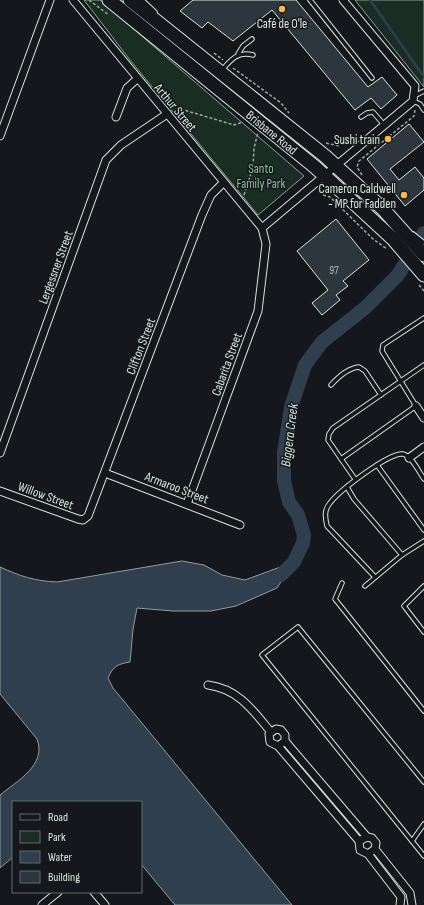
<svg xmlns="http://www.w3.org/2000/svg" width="424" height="905" font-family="'Sofia Sans Condensed',sans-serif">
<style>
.green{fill:#1a2d24;stroke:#939e99}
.water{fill:#2f3f4d;stroke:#939e99}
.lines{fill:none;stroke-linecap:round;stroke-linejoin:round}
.stream{stroke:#2f3f4d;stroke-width:2.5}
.river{stroke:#2f3f4d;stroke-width:14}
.building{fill:#2c363c;stroke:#d8e6dc}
.lane-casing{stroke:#d8e6dc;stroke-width:5.5}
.street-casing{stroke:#d8e6dc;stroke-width:9}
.highway-casing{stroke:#d8e6dc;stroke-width:15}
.path{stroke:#9da8a2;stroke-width:1.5;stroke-dasharray:3 2;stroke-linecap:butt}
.lane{stroke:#14181c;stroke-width:3.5}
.street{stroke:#14181c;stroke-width:7}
.highway{stroke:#14181c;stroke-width:13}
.poi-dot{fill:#ffb74d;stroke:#14181c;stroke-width:1.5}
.labels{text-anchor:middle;stroke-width:3;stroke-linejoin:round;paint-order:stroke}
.number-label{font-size:11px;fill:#adbab4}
.poi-label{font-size:13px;fill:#d8e6dc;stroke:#14181c;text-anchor:end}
.street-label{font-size:13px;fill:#d8e6dc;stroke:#14181c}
.park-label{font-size:13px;fill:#8ac095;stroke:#14181c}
.water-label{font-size:14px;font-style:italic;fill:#d8e6dc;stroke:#14181c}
</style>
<rect width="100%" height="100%" fill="#14181c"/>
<!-- green -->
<g class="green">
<path d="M 84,0 L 100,0 L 304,176 L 258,215 L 130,60 Z"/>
<path d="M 355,0 L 424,0 L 424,87 Z"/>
</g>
<!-- water -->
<path class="water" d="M 182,561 L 204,565 L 222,575 L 245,580 L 294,562 L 277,588 L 236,606 L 211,611 L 173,611 L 137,608 L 133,629 L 130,662 C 118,664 113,666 108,678 L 113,688 L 292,905 L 175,905 L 141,864 L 141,802 L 13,802 L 13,857 L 0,868 L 0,795 C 17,781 47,765 37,739 L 0,694 L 0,567 C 20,576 34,581 57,582 Z"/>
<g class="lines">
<!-- stream -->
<path class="stream" d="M 370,0 L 424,77"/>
<!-- river -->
<path class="river" d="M 281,575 L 294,562 L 303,543 L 304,535 L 298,515 L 289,502 L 284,481 L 284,453 L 291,407 L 305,365 L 322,342 L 365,308 L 398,275 L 424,233"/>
</g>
<!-- building -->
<g class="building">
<path d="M 193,0 L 296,0 L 368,87 L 382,77 L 397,95 L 381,109 L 371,98 L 355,110 L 272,10 L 233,41 L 208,22 L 202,28 L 180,11 Z"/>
<path d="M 409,124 L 424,142 L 390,169 L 399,180 L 415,167 L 424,178 L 424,190 L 405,206 L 367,159 Z"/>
<path d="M 336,219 L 369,260 L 343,281 L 348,286 L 336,295 L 340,300 L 322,315 L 312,303 L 328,290 L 297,251 Z"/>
</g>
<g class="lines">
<defs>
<g id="lane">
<path d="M 142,0 L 155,12"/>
<path d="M 310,0 L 372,78"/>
<path d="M 238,54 L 243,46 L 252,39"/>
<path d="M 221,71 C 231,60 237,51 253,55"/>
<path d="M 414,96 L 424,91"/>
<path d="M 413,101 L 420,104 L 424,110"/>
<path d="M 361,117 L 367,113 L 373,112 L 385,126"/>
<path d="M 413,234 L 424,243"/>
<path d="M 331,385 C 339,376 348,368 359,367 L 365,371 L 381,395"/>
<path d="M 341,459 L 416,406 L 382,351 L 383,345 L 424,318"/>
<path d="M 377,465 L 424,530"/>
<path d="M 355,479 L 328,440 L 329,434 L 333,428 L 424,365"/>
<path d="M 347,487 L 354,499 L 402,555"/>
<path d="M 375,577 L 327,526 C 325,517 324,510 330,503 C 339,491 389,452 403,454 C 412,456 419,472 424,479"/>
<path d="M 342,583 L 335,599 L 424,711"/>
<path d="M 365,586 L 402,555 L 424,541"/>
<path d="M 424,586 L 404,606 L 424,632"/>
<path d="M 424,782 L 298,627 L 262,655 L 424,856"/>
<path d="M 412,841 L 424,824"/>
</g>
<g id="street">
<path d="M 73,0 L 262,228 L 266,244 L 258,311 L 187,504"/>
<path d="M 116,117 L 127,88 L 137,79"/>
<path d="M 0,136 L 50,0"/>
<path d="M 262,228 L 413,101 L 415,86 L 343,0"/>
<path d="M 416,406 L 424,418"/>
<path d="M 0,453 L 106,160 L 121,145 L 167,114"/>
<path d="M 409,458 L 424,447"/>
<path d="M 105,473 L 240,525"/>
<path d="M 0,491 L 78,519 L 83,520 L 88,516 L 202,215 L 211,195 L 223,183"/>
<path d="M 208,685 C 238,689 252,709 270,731"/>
<path d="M 285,741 L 367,837"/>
<path d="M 278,746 L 285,741 L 285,735 L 281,730 L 276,729 L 269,734 L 270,742 L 278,746 L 359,841"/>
<path d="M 375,849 L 410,893 L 412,905"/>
<path d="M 368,854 L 375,849 L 376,843 L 372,838 L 367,837 L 359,841 L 360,850 L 368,854 L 401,897 L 400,905"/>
<path d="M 94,892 L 105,905"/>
<path d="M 42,905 L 58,892"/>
</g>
<g id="highway">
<path d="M 109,0 L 315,167 L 393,239 L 424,275"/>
<path d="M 130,0 L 325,156 L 383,209 L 424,255"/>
</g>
</defs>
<!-- lane casing -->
<use href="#lane" class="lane-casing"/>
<!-- street casing -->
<use href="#street" class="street-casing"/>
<!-- highway casing -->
<use href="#highway" class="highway-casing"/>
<!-- path -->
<g class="path">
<path d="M 89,0 L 109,15"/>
<path d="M 214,53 L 223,60"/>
<path d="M 233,68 L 281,103 L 289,113"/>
<path d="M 176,113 L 184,110 L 234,125 L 243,122"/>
<path d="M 326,143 L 339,146"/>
<path d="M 362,175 L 357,167 L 359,161 L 414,116 L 415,110"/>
<path d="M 244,195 L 253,167 L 254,148 L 258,132"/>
<path d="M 323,195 L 330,197 L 373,239 L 387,249"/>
<path d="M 419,285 L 424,291"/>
</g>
<!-- lane -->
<use href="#lane" class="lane"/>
<!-- street -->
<use href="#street" class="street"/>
<!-- highway -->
<use href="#highway" class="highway"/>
</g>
<!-- markers -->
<g class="poi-dot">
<circle cx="282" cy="9" r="4"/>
<circle cx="388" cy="139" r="4"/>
<circle cx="404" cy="195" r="4"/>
</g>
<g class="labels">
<!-- number labels -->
<g class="number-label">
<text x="334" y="274">97</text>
</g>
<!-- poi labels -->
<g class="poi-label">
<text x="282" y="28" text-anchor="middle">Café de O'le</text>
<text x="380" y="144">Sushi train</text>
<text x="396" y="193">Cameron Caldwell<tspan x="396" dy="15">- MP for Fadden</tspan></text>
</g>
<!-- street labels -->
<g class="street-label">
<text transform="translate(176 107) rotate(50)" y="5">Arthur Street</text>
<text transform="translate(272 132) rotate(39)" y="5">Brisbane Road</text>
<text transform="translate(55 267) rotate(-70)" y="5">Lergessner Street</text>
<text transform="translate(140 346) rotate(-69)" y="5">Clifton Street</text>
<text transform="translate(226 364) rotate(-70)" y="5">Cabarita Street</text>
<text transform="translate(177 487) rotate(21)" y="5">Armaroo Street</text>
<text transform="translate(46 495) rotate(20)" y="5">Willow Street</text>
</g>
<!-- park labels -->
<g class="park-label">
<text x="261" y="173">Santo<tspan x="261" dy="15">Family Park</tspan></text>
</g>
<!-- water labels -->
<g class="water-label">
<text transform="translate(289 435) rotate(-83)" y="5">Biggera Creek</text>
</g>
</g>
<!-- legend -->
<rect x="12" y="801" width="130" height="92" fill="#14181c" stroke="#626a69"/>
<rect x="20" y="814" width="20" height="6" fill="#14181c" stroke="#626a69"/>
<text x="48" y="821" font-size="12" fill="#d8e6dc">Road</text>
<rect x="20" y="831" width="20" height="12" fill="#1a2d24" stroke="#626a69"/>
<text x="48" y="841" font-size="12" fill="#d8e6dc">Park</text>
<rect x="20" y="851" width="20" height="12" fill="#2f3f4d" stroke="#626a69"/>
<text x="48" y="861" font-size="12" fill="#d8e6dc">Water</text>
<rect x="20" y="871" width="20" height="12" fill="#2c363c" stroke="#626a69"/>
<text x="48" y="881" font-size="12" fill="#d8e6dc">Building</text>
</svg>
